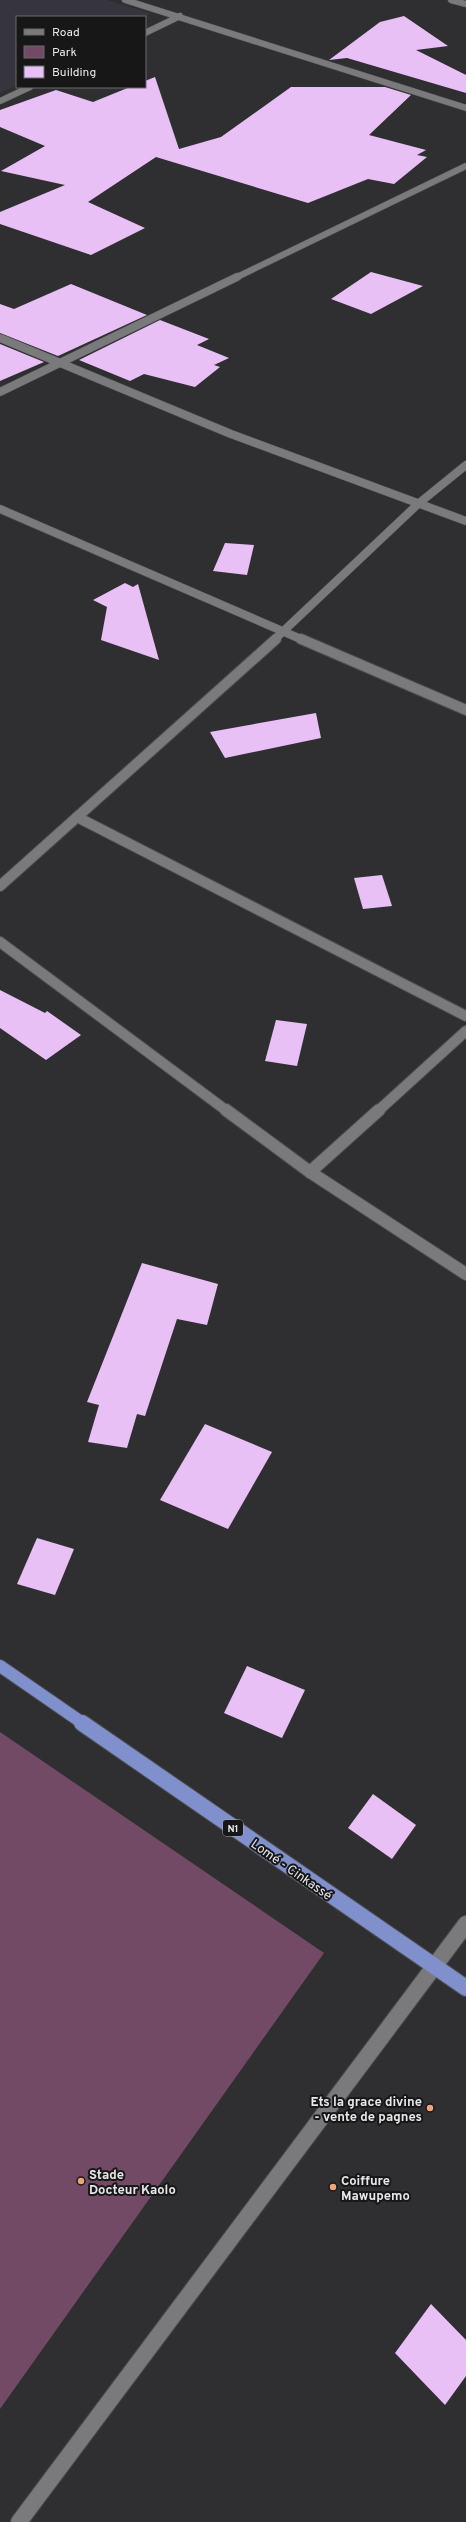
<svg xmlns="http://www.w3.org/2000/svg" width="466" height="2522" font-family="Overpass,sans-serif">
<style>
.built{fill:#36353d}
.green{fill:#734a65}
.building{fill:#e9c0f6}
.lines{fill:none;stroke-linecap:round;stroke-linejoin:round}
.minor-far4-casing{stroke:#4d4d4f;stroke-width:7}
.minor-far3-casing{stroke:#4d4d4f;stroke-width:9}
.minor-far2-casing{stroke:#4d4d4f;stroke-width:12}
.minor-far1-casing{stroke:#4d4d4f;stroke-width:14}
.minor-casing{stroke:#4d4d4f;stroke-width:18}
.trunk-far1-casing{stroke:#4d4d4f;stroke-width:14}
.trunk-casing{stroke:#4d4d4f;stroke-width:18}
.minor-far4{stroke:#7a7a7d;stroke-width:6}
.minor-far3{stroke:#7a7a7d;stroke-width:8}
.minor-far2{stroke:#7a7a7d;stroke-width:10}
.minor-far1{stroke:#7a7a7d;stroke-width:12}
.minor{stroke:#7a7a7d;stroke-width:16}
.trunk-far1{stroke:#7f90cc;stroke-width:12}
.trunk{stroke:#7f90cc;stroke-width:16}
.poi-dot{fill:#efa377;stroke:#171718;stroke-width:1.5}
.labels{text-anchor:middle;stroke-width:4;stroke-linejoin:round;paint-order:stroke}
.shield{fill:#171718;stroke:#a9a9aa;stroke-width:1}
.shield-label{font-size:10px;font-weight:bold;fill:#e7e7e9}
.near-street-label{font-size:13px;fill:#e7e7e9;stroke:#171718}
.near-poi-label{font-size:13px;font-weight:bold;fill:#e7e7e9;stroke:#171718;text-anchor:start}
</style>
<rect width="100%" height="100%" fill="#2f2f31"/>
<!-- built -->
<path class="built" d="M 0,0 L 107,0 L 150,13 L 145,19 L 145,17 L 17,17 L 17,85 L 0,93 Z"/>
<!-- green -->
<path class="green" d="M 0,1732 L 324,1953 L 0,2409 Z"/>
<!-- building -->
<g class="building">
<path d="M 404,16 L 448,46 L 416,50 L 466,75 L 466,93 L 347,58 L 329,60 L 380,22 Z"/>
<path d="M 155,77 L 179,149 L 221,137 L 291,87 L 385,87 L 411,95 L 369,135 L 426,150 L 417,155 L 427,157 L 394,184 L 368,179 L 308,203 L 156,157 L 88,202 L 145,228 L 91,255 L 0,224 L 0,212 L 65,185 L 1,171 L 45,146 L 0,127 L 0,110 L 56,90 L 93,102 L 130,87 L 145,87 L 145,81 Z"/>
<path d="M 371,272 L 423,286 L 371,314 L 331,299 Z"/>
<path d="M 71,284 L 147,315 L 58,356 L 0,333 L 0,304 L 14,309 Z"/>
<path d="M 160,320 L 209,339 L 197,345 L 229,358 L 214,365 L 220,367 L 195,387 L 144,374 L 130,381 L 79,360 Z"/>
<path d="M 0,344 L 44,362 L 0,381 Z"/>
<path d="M 225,543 L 254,545 L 247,575 L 213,571 Z"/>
<path d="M 125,583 L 133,587 L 138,584 L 159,660 L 101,640 L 107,607 L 93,600 Z"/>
<path d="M 316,713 L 321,738 L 225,758 L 210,732 Z"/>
<path d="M 382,875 L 392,906 L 363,909 L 354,878 Z"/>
<path d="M 0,990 L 45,1013 L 47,1011 L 81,1035 L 46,1060 L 0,1028 Z"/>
<path d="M 276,1020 L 307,1024 L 297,1066 L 265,1061 Z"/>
<path d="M 142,1263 L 218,1284 L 207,1325 L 177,1319 L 145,1416 L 137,1414 L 127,1448 L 88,1442 L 99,1405 L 87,1402 Z"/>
<path d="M 205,1424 L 272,1452 L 228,1529 L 160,1500 Z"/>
<path d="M 37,1538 L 74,1549 L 55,1595 L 17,1584 Z"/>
<path d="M 247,1666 L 305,1690 L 282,1738 L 224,1713 Z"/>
<path d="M 373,1794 L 416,1825 L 392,1859 L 348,1828 Z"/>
<path d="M 431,2304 L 466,2340 L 466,2376 L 445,2405 L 395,2353 Z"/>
</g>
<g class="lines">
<defs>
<g id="minor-far4">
<path d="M 125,0 L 466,108"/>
<path d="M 451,0 L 466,4"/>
<path d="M 145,33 L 180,16"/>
<path d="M 0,101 L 30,87"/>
<path d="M 235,278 L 466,166"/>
</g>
<g id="minor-far3">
<path d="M 0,338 L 231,434 L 466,521"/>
<path d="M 0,392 L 237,277"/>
<path d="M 0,509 L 303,640"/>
<path d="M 274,640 L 418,504 L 466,465"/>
</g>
<g id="minor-far2">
<path d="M 301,639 L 466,710"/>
<path d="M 77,817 L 466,1016"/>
<path d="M 0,886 L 276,639"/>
<path d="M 0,942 L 227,1111"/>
<path d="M 378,1111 L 466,1031"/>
</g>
<g id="minor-far1">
<path d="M 226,1110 L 310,1172 L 466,1274"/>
<path d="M 310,1172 L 379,1110"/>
</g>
<path id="minor" d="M 19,2522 L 466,1924"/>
<path id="trunk-far1" d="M 0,1666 L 84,1724"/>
<path id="trunk" d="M 82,1723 L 466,1988"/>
</defs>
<!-- minor-far4 casing -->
<use href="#minor-far4" class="minor-far4-casing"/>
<!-- minor-far3 casing -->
<use href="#minor-far3" class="minor-far3-casing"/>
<!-- minor-far2 casing -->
<use href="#minor-far2" class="minor-far2-casing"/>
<!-- minor-far1 casing -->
<use href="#minor-far1" class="minor-far1-casing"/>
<!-- minor casing -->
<use href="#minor" class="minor-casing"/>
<!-- trunk-far1 casing -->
<use href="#trunk-far1" class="trunk-far1-casing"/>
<!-- trunk casing -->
<use href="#trunk" class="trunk-casing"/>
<!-- minor-far4 -->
<use href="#minor-far4" class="minor-far4"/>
<!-- minor-far3 -->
<use href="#minor-far3" class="minor-far3"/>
<!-- minor-far2 -->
<use href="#minor-far2" class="minor-far2"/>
<!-- minor-far1 -->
<use href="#minor-far1" class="minor-far1"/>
<!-- minor -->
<use href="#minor" class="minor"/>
<!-- trunk-far1 -->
<use href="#trunk-far1" class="trunk-far1"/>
<!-- trunk -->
<use href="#trunk" class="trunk"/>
</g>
<!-- markers -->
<g class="poi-dot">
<circle cx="430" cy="2108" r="4"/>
<circle cx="81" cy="2181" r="4"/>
<circle cx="333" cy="2187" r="4"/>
</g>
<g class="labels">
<!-- shield labels -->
<rect class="shield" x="223" y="1820" width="20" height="16" rx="3"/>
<g class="shield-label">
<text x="233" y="1832">N1</text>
</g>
<!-- near-street labels -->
<g class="near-street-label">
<text transform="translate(292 1869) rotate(35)" y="5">Lomé - Cinkassé</text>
</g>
<!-- near-poi labels -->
<g class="near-poi-label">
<text x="422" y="2106" text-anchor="end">Ets la grace divine<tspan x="422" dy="15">- vente de pagnes</tspan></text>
<text x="89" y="2179">Stade<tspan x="89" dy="15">Docteur Kaolo</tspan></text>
<text x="341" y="2185">Coiffure<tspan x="341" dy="15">Mawupemo</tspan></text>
</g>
</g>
<!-- legend -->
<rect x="16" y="16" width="130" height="72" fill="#171718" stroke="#6a6a6c"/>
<rect x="24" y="29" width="20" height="6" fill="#7a7a7d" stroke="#6a6a6c"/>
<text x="52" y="36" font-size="12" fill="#e7e7e9">Road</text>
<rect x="24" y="46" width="20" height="12" fill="#734a65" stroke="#6a6a6c"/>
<text x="52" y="56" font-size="12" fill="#e7e7e9">Park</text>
<rect x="24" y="66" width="20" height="12" fill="#e9c0f6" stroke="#6a6a6c"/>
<text x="52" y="76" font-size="12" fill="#e7e7e9">Building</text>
</svg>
